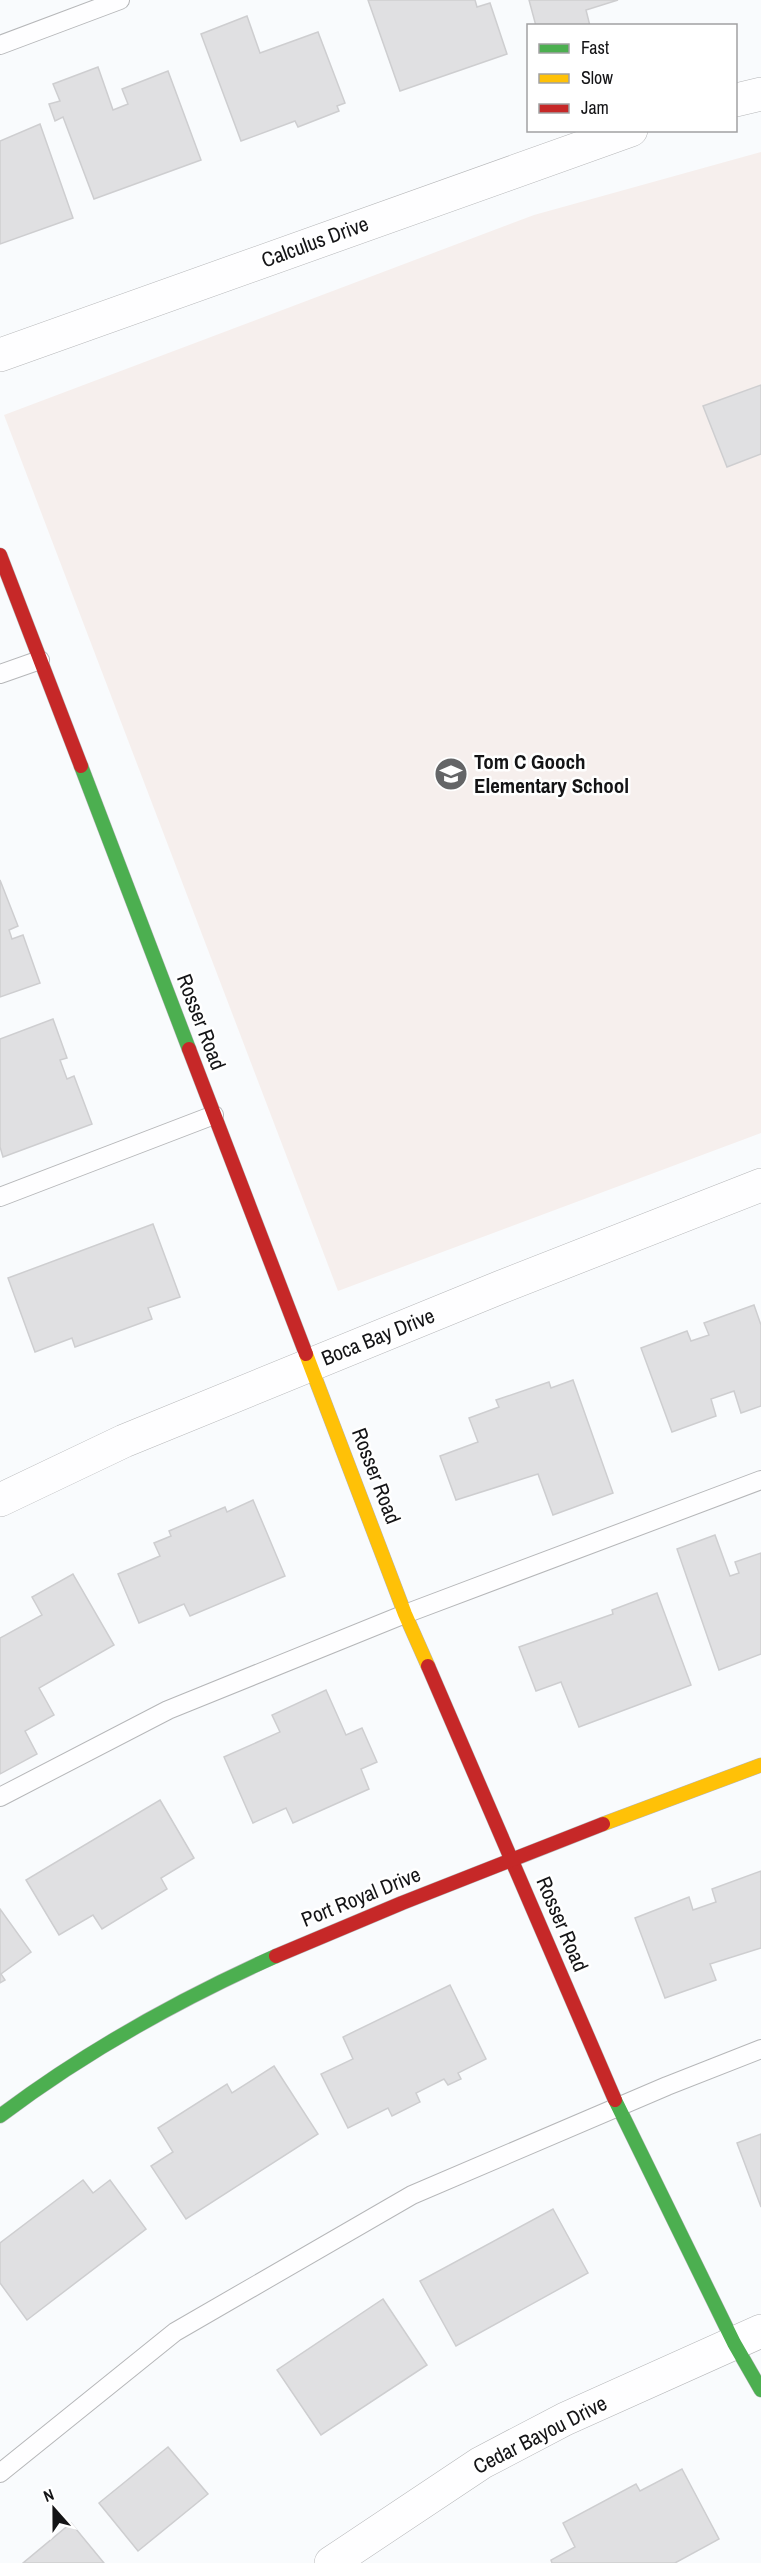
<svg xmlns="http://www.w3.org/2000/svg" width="761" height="2563" font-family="'Archivo Narrow',sans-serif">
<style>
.education{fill:#f6efed}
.building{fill:#e0e0e2;stroke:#ceced0;stroke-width:1.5}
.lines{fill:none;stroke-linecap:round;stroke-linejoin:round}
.lane-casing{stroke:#b6b7b9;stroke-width:20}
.street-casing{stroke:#b6b7b9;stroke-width:34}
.fast-casing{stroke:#b6b7b9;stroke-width:15}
.slow-casing{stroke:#b6b7b9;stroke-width:15}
.jam-casing{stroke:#b6b7b9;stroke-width:15}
.lane{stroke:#fefeff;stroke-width:18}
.street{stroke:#fefeff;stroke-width:33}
.fast{stroke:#4caf50;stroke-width:14}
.slow{stroke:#ffc107;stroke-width:14}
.jam{stroke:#c62828;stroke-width:14}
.labels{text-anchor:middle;stroke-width:5;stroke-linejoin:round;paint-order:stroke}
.street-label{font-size:21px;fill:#141416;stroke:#fff}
.poi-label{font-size:21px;font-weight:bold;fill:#141416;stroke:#fff;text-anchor:start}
</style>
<rect width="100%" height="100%" fill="#f9fbfd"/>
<!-- education -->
<path class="education" d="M 761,152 L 761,1133 L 338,1291 L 4,415 L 534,215 Z"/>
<!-- building -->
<g class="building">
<path d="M 368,0 L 475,0 L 477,7 L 490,3 L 507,54 L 400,91 Z"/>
<path d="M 529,0 L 618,0 L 586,10 L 590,26 L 536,26 Z"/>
<path d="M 247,16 L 260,53 L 318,32 L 345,103 L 337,106 L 339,111 L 298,127 L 295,121 L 241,141 L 201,34 Z"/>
<path d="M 98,67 L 113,110 L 128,104 L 122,89 L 168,71 L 201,160 L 94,199 L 63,117 L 55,121 L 49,104 L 60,101 L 53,84 Z"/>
<path d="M 40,124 L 73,218 L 0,244 L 0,141 Z"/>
<path d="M 761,385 L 761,454 L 727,467 L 703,406 Z"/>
<path d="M 0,880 L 18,926 L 9,930 L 12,939 L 23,935 L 40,983 L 0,997 Z"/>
<path d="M 53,1019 L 67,1058 L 60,1060 L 67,1079 L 74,1076 L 92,1124 L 3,1157 L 0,1147 L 0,1039 Z"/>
<path d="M 153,1224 L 180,1297 L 148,1308 L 152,1319 L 75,1347 L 72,1338 L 35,1352 L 8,1278 Z"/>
<path d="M 754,1305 L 761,1325 L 761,1406 L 741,1413 L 734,1391 L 711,1399 L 716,1416 L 672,1432 L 641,1348 L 687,1331 L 691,1341 L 709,1335 L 704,1323 Z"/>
<path d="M 573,1380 L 613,1493 L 553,1515 L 538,1474 L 456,1500 L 440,1456 L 478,1442 L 469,1418 L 499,1407 L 496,1400 L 549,1382 L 551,1388 Z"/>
<path d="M 253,1500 L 285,1576 L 190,1616 L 184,1604 L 139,1623 L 118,1574 L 160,1556 L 154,1543 L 171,1536 L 169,1531 L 225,1507 L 227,1512 Z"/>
<path d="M 715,1535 L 730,1576 L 739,1573 L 735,1562 L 761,1553 L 761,1654 L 719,1670 L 677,1549 Z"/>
<path d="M 73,1574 L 114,1645 L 39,1688 L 54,1715 L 25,1731 L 37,1754 L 0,1774 L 0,1638 L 42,1615 L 32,1597 Z"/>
<path d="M 657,1593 L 691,1685 L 579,1727 L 561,1682 L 536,1691 L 519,1647 L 613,1614 L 612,1610 Z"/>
<path d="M 326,1690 L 346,1735 L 362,1728 L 377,1762 L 361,1769 L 369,1789 L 293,1823 L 286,1808 L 253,1823 L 224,1757 L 280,1732 L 272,1715 Z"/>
<path d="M 160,1800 L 194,1858 L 161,1878 L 167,1889 L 102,1929 L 93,1915 L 59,1935 L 26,1880 Z"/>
<path d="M 761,1871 L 761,1948 L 710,1964 L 716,1980 L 665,1998 L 635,1918 L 689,1897 L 693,1910 L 716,1902 L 712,1889 Z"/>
<path d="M 0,1909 L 31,1952 L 1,1974 L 5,1980 L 0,1983 Z"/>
<path d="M 450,1985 L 486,2059 L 458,2073 L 461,2079 L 448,2085 L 444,2079 L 416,2093 L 420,2102 L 392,2116 L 388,2108 L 348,2128 L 321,2074 L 353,2059 L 343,2037 Z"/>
<path d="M 274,2066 L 318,2134 L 186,2219 L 151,2166 L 173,2152 L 158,2128 L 227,2084 L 232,2093 Z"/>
<path d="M 761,2134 L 761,2207 L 737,2143 Z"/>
<path d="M 83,2180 L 93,2193 L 110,2180 L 146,2229 L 27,2320 L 0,2283 L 0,2243 Z"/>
<path d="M 553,2209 L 588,2273 L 456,2346 L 420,2281 Z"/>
<path d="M 383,2299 L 427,2365 L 321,2435 L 277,2370 Z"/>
<path d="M 168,2447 L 208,2494 L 138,2551 L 99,2503 Z"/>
<path d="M 682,2469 L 719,2539 L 675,2563 L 552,2563 L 551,2560 L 575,2547 L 563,2523 L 636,2484 L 640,2491 Z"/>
<path d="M 71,2523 L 104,2563 L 23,2563 Z"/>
</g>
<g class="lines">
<defs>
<g id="lane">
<path d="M 0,45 L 120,0"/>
<path d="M 0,674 L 40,660"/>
<path d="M 0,1197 L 214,1115"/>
<path d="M 0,1797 L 168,1710 L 405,1614 L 761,1480"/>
<path d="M 0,2473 L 175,2332 L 412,2195 L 667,2086 L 761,2049"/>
</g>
<g id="street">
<path d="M 736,100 L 761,94"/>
<path d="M 0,355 L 631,130"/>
<path d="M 0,1500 L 124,1441 L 501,1287 L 761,1185"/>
<path d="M 331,2563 L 481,2463 L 565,2419 L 761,2331"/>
</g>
<g id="fast">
<path d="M 81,766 L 189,1049"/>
<path d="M 615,2100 L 734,2343 L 761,2390"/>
<path d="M 0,2116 C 86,2051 178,2000 276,1956"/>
</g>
<g id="slow">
<path d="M 306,1354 L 405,1614 L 428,1666"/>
<path d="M 603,1824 L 761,1765"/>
</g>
<g id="jam">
<path d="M 0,555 L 81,766"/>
<path d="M 189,1049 L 306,1354"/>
<path d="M 428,1666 L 615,2100"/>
<path d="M 276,1956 L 402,1903 L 603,1824"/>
</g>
</defs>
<!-- lane casing -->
<use href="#lane" class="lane-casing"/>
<!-- street casing -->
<use href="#street" class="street-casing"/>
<!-- fast casing -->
<use href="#fast" class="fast-casing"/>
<!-- slow casing -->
<use href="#slow" class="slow-casing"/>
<!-- jam casing -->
<use href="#jam" class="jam-casing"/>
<!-- lane -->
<use href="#lane" class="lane"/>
<!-- street -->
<use href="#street" class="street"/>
<!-- fast -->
<use href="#fast" class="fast"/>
<!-- slow -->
<use href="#slow" class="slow"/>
<!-- jam -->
<use href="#jam" class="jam"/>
</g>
<!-- icons -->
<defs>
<symbol id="school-disc" viewBox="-11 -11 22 22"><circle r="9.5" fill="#646567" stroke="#fff"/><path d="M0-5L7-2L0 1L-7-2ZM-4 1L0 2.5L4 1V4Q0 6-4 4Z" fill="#fff"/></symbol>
</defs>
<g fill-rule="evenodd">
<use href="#school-disc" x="432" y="755" width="38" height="38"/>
</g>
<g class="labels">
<!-- street labels -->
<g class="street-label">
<text transform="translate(315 242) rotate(-20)" y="7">Calculus Drive</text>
<text transform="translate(201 1022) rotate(69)" y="7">Rosser Road</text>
<text transform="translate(378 1337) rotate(-22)" y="7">Boca Bay Drive</text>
<text transform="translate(376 1476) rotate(69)" y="7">Rosser Road</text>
<text transform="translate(361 1897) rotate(-22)" y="7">Port Royal Drive</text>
<text transform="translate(562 1924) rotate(67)" y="7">Rosser Road</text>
<text transform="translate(540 2435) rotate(-27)" y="7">Cedar Bayou Drive</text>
</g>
<!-- poi labels -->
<g class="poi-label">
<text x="474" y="769">Tom C Gooch<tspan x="474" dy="24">Elementary School</tspan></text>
</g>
</g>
<!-- legend -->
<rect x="527" y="24" width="210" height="108" fill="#ffffff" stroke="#a1a1a2" stroke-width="1.5"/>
<rect x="539" y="44" width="30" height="9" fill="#4caf50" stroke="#a1a1a2" stroke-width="1.5"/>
<text x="581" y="54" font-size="18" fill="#141416">Fast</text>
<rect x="539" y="74" width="30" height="9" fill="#ffc107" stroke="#a1a1a2" stroke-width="1.5"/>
<text x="581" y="84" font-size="18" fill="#141416">Slow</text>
<rect x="539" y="104" width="30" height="9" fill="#c62828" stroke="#a1a1a2" stroke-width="1.5"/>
<text x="581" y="114" font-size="18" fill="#141416">Jam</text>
<!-- north arrow -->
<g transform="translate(54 2509) rotate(339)" stroke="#ffffff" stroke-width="4.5" paint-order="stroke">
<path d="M0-4.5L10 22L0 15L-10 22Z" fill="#141416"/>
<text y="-9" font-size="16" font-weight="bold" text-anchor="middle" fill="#141416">N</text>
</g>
</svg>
